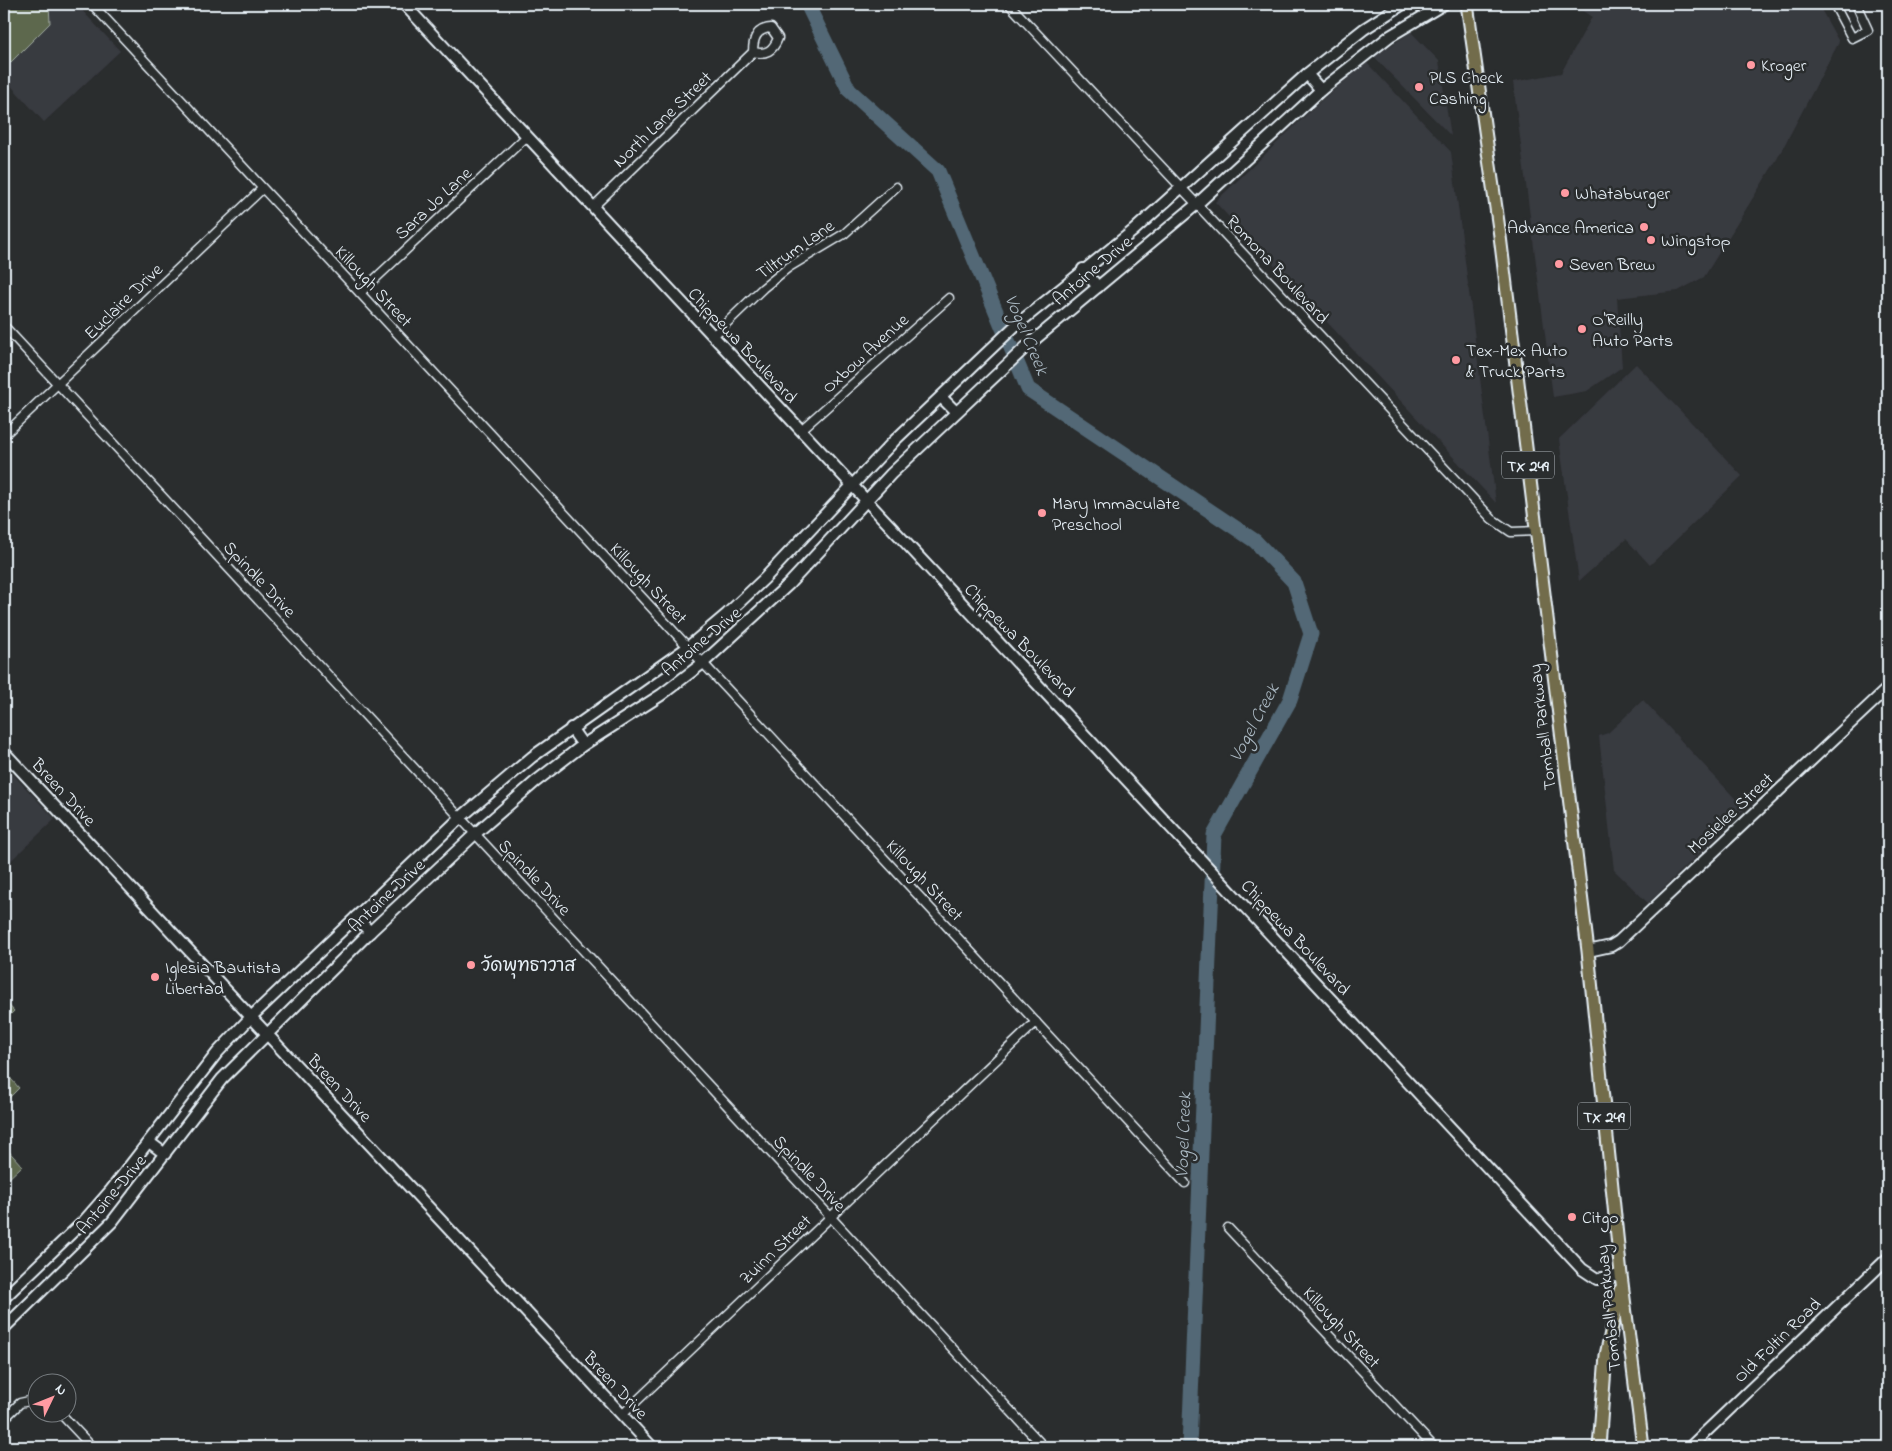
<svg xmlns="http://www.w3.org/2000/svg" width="1892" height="1451" font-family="'Indie Flower','Playpen Sans Thai',sans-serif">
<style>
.built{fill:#393a41}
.green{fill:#5d674e;stroke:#a2aca3}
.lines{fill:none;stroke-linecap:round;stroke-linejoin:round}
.river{stroke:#526876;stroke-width:15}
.street-casing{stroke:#e8f1f8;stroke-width:11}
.secondary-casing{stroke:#e8f1f8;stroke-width:14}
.primary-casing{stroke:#e8f1f8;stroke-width:15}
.street{stroke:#2a2d2e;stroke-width:8}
.secondary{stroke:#2a2d2e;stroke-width:10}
.primary{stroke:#726c4b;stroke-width:11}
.poi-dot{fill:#ff9aa2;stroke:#2a2d2e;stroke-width:2}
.labels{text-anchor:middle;stroke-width:5;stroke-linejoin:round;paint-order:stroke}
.shield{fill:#2a2d2e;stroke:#afb6bb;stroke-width:1}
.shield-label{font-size:16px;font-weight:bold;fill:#e8f1f8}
.poi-label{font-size:18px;fill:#e8f1f8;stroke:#2a2d2e;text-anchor:start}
.street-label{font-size:18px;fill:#e8f1f8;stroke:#2a2d2e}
.water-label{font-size:19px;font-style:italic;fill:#acbac4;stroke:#2a2d2e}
</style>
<rect width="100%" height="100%" fill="#2a2d2e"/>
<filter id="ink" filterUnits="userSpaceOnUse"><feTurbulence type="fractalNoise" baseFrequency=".02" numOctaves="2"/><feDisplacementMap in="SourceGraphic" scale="10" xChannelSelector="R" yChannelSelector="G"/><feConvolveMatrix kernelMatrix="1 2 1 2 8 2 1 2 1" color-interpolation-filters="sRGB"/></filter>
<g filter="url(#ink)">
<!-- built -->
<g class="built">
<path d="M 37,4 L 76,4 L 120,51 L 44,122 L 4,78 L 4,62 Z"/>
<path d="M 1572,4 L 1818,4 L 1839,42 L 1777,159 L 1704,277 L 1678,291 L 1617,298 L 1622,367 L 1587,391 L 1553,397 L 1513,82 L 1561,73 L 1592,17 Z"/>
<path d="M 1411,32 L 1439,61 L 1451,136 L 1374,57 Z"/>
<path d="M 1367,63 L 1451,152 L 1496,503 L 1215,202 L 1324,98 Z"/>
<path d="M 1636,364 L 1742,476 L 1650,565 L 1626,539 L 1579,581 L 1559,439 Z"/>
<path d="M 1643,700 L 1745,809 L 1648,903 L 1614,870 L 1599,736 L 1608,733 Z"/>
<path d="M 4,765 L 55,819 L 4,867 Z"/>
</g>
<!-- green -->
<g class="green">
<path d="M 4,4 L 49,4 L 50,23 L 4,69 Z"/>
<path d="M 4,1000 L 14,1011 L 4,1021 Z"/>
<path d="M 4,1071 L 19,1088 L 4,1103 Z"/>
<path d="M 4,1146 L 22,1166 L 4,1183 Z"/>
</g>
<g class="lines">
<!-- river -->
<path class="river" d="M 807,4 L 849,90 L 938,171 L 1028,389 L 1255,541 L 1294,582 L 1311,634 L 1290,700 L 1214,835 L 1189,1447"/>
<defs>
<g id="street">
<path d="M 92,4 L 1185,1183"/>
<path d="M 1009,4 L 1492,519 L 1511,532 L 1536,531"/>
<path d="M 1834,4 L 1852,38 L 1868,30 L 1856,4"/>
<path d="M 593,207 L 753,52 C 753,39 756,29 771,28 L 778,38 C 773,51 766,55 753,52"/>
<path d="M 360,293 L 527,136"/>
<path d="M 4,326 L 1044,1447"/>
<path d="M 713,336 L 763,288 L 789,267 L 844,234 L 896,187"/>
<path d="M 801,430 L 949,298"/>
<path d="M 4,435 L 262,189"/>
<path d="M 1228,1228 L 1434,1447"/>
<path d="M 61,1414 L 92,1447"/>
<path d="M 622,1415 L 1036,1022"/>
<path d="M 4,1419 L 20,1403 L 38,1399"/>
</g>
<g id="secondary">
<path d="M 404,4 L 1582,1269 L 1597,1279 L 1621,1275"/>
<path d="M 1307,74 L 1321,90"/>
<path d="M 1083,269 L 1098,287"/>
<path d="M 941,397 L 956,412"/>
<path d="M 571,728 L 583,745"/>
<path d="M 4,752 L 652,1447"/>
<path d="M 356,917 L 370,932"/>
<path d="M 1588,951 L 1611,946 L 1619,941 L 1888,688"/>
<path d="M 149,1142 L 165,1154"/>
<path d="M 4,1298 L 83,1222 L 111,1190 L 217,1053 L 251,1017 L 460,818 L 532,757 L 688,647 L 727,614 L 764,579 L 894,441 L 1015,326 L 1133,231 L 1307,74 L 1364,29 L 1403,4"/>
<path d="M 4,1328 L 112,1222 L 222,1079 L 370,932 L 475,834 L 535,782 L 583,745 L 661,695 L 703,663 L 789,584 L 891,474 L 1027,346 L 1197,204 L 1321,90 L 1390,36 L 1444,4"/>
<path d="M 1690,1447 L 1888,1258"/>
</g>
<g id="primary">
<path d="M 1467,4 L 1500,236 L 1588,951 L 1621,1275 L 1643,1447"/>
<path d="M 1599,1447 L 1606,1355 L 1620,1290"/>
</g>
</defs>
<!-- street casing -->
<use href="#street" class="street-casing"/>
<!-- secondary casing -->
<use href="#secondary" class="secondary-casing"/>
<!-- primary casing -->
<use href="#primary" class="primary-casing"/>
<!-- street -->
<use href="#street" class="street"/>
<!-- secondary -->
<use href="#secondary" class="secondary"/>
<!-- primary -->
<use href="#primary" class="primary"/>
</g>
</g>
<!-- markers -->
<g class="poi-dot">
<circle cx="1751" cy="65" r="5"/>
<circle cx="1419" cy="87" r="5"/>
<circle cx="1565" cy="193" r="5"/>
<circle cx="1644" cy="227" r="5"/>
<circle cx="1651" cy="240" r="5"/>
<circle cx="1559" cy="264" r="5"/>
<circle cx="1582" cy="329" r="5"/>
<circle cx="1456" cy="360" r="5"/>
<circle cx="1042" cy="513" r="5"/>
<circle cx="471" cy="965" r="5"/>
<circle cx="155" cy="977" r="5"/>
<circle cx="1572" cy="1217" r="5"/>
</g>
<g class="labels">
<!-- shield labels -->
<g class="shield">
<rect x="1502" y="451.5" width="52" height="27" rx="4"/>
<rect x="1578" y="1102.5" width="52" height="27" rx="4"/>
</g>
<g class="shield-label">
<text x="1528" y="471">TX 249</text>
<text x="1604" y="1122">TX 249</text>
</g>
<!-- poi labels -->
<g class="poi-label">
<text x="1761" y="71">Kroger</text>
<text x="1429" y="83">PLS Check<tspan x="1429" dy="21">Cashing</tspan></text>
<text x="1575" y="199">Whataburger</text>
<text x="1634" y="233" text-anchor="end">Advance America</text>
<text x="1661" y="246">Wingstop</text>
<text x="1569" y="270">Seven Brew</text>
<text x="1592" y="325">O'Reilly<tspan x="1592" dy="21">Auto Parts</tspan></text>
<text x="1466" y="356">Tex-Mex Auto<tspan x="1466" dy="21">&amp; Truck Parts</tspan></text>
<text x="1052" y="509">Mary Immaculate<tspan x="1052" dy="21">Preschool</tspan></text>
<text x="481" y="971">วัดพุทธาวาส</text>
<text x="165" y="973">Iglesia Bautista<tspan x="165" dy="21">Libertad</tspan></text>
<text x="1582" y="1223">Citgo</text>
</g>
<!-- street labels -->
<g class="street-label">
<text transform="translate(662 119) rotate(-44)" y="6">North Lane Street</text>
<text transform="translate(433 203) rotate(-43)" y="6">Sara Jo Lane</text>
<text transform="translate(795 249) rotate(-35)" y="6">Tiltrum Lane</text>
<text transform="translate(1278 269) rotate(47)" y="6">Romona Boulevard</text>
<text transform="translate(1092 270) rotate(-40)" y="6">Antoine Drive</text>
<text transform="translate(374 286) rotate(47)" y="6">Killough Street</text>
<text transform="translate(123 301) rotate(-44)" y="6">Euclaire Drive</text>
<text transform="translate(743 345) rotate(47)" y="6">Chippewa Boulevard</text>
<text transform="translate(865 353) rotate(-42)" y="6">Oxbow Avenue</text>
<text transform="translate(260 579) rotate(47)" y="6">Spindle Drive</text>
<text transform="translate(649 583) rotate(47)" y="6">Killough Street</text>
<text transform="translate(1020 640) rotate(46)" y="6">Chippewa Boulevard</text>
<text transform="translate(701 641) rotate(-40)" y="6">Antoine Drive</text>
<text transform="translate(1542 727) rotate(-97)" y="6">Tomball Parkway</text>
<text transform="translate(64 792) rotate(47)" y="6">Breen Drive</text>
<text transform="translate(1730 813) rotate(-43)" y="6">Mosielee Street</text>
<text transform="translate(535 877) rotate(47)" y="6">Spindle Drive</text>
<text transform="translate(925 880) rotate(47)" y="6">Killough Street</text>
<text transform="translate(386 895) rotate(-43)" y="6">Antoine Drive</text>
<text transform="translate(1296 937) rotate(47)" y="6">Chippewa Boulevard</text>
<text transform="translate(340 1088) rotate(47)" y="6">Breen Drive</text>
<text transform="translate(810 1173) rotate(47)" y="6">Spindle Drive</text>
<text transform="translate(111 1194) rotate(-50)" y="6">Antoine Drive</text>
<text transform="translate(775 1249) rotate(-44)" y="6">Zuinn Street</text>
<text transform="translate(1608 1308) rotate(-96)" y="6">Tomball Parkway</text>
<text transform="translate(1342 1327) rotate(47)" y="6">Killough Street</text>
<text transform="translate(1777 1340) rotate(-44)" y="6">Old Foltin Road</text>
<text transform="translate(616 1385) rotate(47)" y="6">Breen Drive</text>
</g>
<!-- water labels -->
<g class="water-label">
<text transform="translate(1028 334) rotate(67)" y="7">Vogel Creek</text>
<text transform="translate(1253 722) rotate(-62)" y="7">Vogel Creek</text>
<text transform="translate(1182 1135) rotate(-88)" y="7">Vogel Creek</text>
</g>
</g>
<!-- margin -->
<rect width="1892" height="1451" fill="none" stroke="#2a2d2e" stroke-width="20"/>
<rect x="10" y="10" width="1872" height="1431" fill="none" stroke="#e8f1f8" stroke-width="2" filter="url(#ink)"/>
<!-- north arrow -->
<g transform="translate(52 1398) rotate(47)"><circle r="24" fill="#2a2d2e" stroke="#767b7f"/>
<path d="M0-4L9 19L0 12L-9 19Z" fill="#ff9aa2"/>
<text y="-8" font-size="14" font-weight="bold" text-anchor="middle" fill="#e8f1f8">N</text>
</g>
</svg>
